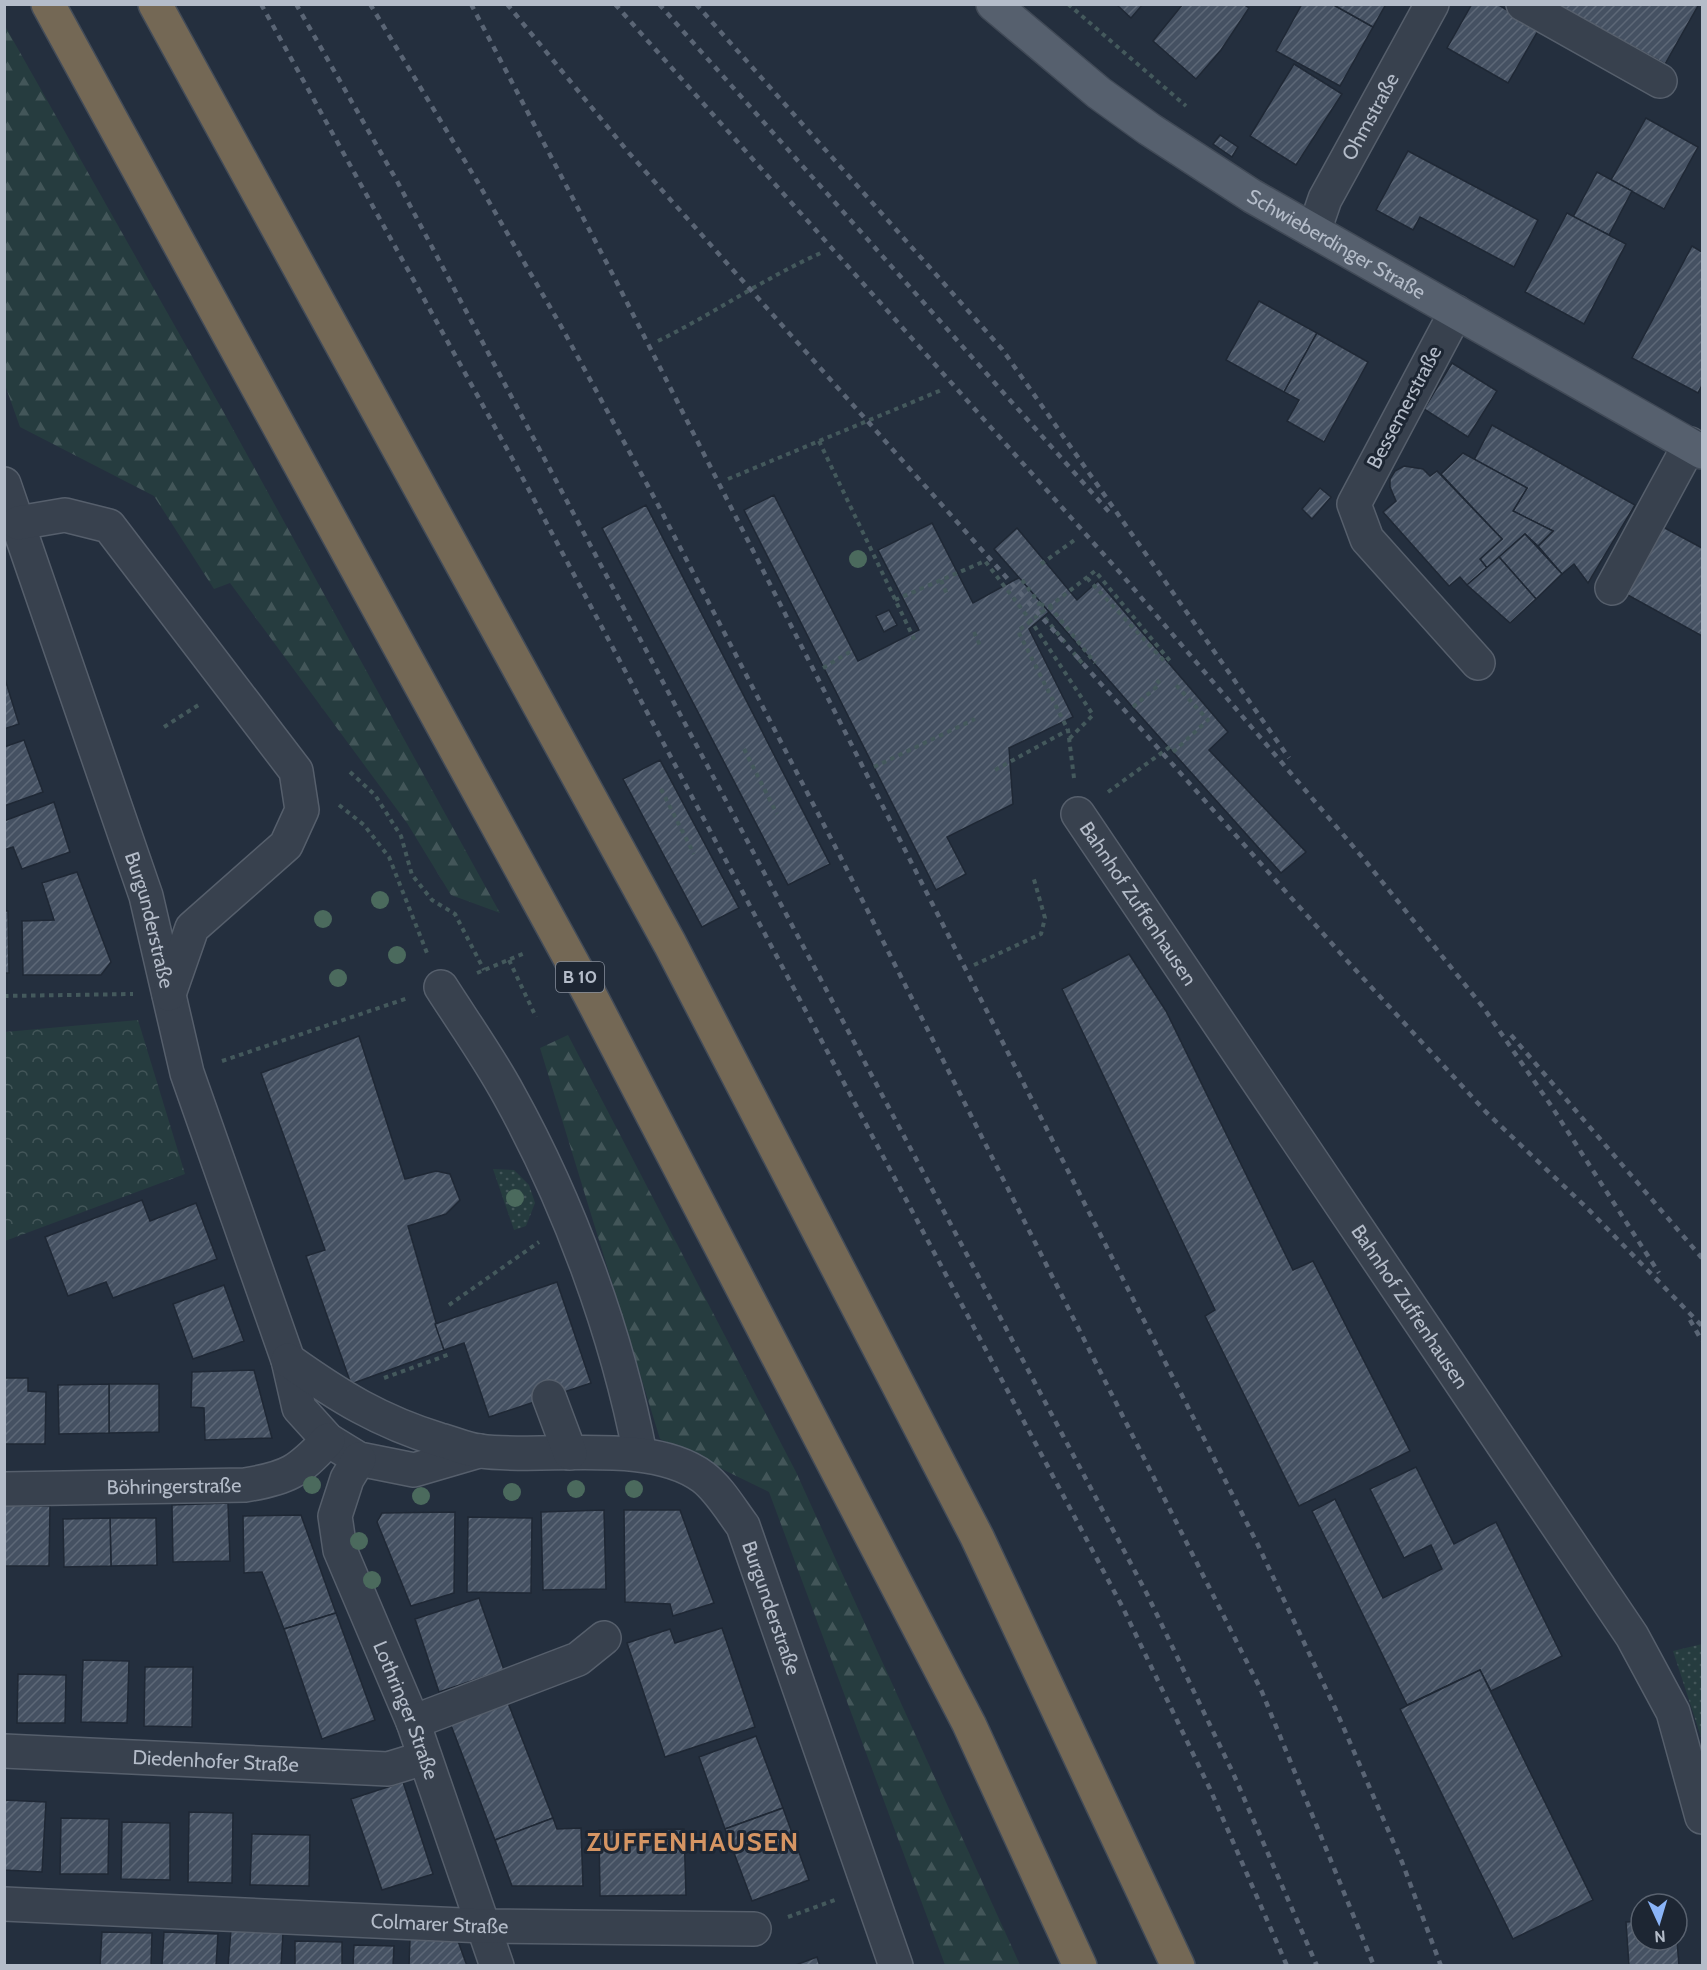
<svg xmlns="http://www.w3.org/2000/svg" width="1707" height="1970" font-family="Cabin,sans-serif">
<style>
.grass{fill:url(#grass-dots)}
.forest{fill:url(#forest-firs)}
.park{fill:url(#park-crowns)}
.building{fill:url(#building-hatch);stroke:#1f2835;stroke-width:1.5}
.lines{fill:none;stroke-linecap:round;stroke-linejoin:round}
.minor-casing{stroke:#565f6c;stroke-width:36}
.major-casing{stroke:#414a57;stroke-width:36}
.highway-casing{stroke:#434c59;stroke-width:36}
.path{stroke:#44595c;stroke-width:4;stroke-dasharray:4.5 4.5;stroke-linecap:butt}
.minor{stroke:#38414e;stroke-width:33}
.major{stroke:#56606e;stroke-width:33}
.highway{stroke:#746855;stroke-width:33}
.rail{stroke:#5a6575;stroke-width:4.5;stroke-dasharray:6 6;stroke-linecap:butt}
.tree{fill:#4b6a5d}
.labels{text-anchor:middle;stroke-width:6;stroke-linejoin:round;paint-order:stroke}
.shield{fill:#1d2633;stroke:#878f9c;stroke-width:1.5}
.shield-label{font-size:18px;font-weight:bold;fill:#b4bcc9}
.street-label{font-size:20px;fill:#b4bcc9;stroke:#1d2633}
.district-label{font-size:26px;font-weight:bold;letter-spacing:1.5px;fill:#d59563;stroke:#1d2633}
</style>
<defs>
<pattern id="grass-dots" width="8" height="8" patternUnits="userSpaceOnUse" patternTransform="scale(1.5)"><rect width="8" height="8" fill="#263c3f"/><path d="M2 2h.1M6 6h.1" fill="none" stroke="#435659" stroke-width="1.8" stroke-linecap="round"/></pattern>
<pattern id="forest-firs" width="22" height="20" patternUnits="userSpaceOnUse" patternTransform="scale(1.5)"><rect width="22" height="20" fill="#263c3f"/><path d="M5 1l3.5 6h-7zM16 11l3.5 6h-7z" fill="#435659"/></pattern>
<pattern id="park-crowns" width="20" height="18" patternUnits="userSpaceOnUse" patternTransform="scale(1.5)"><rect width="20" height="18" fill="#263c3f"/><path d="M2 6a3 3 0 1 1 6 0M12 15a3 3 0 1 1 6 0" fill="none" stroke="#435659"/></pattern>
<pattern id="building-hatch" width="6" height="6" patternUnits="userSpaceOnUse" patternTransform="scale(1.5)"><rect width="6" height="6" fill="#455162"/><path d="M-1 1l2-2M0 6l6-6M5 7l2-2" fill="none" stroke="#5d6877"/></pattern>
</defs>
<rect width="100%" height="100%" fill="#242f3e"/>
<!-- grass -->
<g class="grass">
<path d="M 493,1169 L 514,1170 L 529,1185 L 535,1203 L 526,1226 L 514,1230 Z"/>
<path d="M 1702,1644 L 1702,1740 L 1673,1651 Z"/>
</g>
<!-- forest -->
<g class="forest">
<path d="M 5,26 L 223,411 L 500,913 L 451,895 L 407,823 L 230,583 L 214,589 L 154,496 L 20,427 L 4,382 Z"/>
<path d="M 568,1035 L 796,1472 L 1020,1965 L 945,1965 L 769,1492 L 660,1439 L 540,1048 Z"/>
</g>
<!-- park -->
<path class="park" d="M 138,1020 L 185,1174 L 5,1241 L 5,1032 Z"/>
<!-- building -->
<g class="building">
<path d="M 1116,4 L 1143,4 L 1131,18 Z"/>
<path d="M 1183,4 L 1243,4 L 1249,8 L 1221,50 L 1196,79 L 1153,41 Z"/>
<path d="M 1302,4 L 1332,4 L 1373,27 L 1340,86 L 1276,51 Z"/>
<path d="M 1332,4 L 1386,4 L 1373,27 Z"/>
<path d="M 1472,4 L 1497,4 L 1539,29 L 1508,83 L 1447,48 Z"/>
<path d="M 1555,4 L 1699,4 L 1665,64 Z"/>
<path d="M 1294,64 L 1342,94 L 1296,165 L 1250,136 Z"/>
<path d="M 1646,118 L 1698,147 L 1664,209 L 1611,180 Z"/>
<path d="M 1220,135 L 1238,147 L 1232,157 L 1213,144 Z"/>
<path d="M 1408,151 L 1538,220 L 1514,267 L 1420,217 L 1413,230 L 1376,210 Z"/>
<path d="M 1597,172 L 1632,191 L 1609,235 L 1573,217 Z"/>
<path d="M 1567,213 L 1626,244 L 1584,324 L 1525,292 Z"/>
<path d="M 1692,246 L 1702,252 L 1702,385 L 1698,393 L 1632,358 Z"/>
<path d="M 1259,301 L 1317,333 L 1284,392 L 1226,360 Z"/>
<path d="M 1317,333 L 1368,362 L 1324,442 L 1287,421 L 1299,400 L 1284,392 Z"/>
<path d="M 1452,363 L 1497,391 L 1468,437 L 1424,409 Z"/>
<path d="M 1492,425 L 1635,505 L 1588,583 L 1574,564 L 1562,574 L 1538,546 L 1553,531 L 1513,511 L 1527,488 L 1474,460 Z"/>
<path d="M 1463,453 L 1527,488 L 1513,511 L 1553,531 L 1538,546 L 1525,534 L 1487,568 L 1480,559 L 1502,539 L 1441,474 Z"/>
<path d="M 1404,466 L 1423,469 L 1430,476 L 1437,471 L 1502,539 L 1480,559 L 1487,568 L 1467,585 L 1460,577 L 1449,586 L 1383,512 L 1396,501 L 1390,487 L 1390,479 L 1395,471 Z"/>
<path d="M 1320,488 L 1331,497 L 1312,519 L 1302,509 Z"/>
<path d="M 774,495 L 858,661 L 919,630 L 878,550 L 932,523 L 973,603 L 1022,576 L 1049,612 L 1029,629 L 1073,717 L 1009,748 L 1013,804 L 947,837 L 966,874 L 936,890 L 744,510 Z"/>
<path d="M 646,505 L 830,864 L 788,885 L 602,528 Z"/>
<path d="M 1663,527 L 1702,548 L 1702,636 L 1626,594 Z"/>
<path d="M 1017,528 L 1077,600 L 1098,581 L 1228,732 L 1209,750 L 1306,852 L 1281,873 L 1136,711 L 994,549 Z"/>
<path d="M 1525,534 L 1562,574 L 1536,599 L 1499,557 Z"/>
<path d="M 1499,557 L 1536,599 L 1510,623 L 1467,585 Z"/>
<path d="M 889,610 L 897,625 L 884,632 L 876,616 Z"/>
<path d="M 4,676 L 19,724 L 4,729 Z"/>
<path d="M 24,740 L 43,792 L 4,806 L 4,747 Z"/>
<path d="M 660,760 L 739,908 L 702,927 L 623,779 Z"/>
<path d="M 54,802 L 70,852 L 22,869 L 13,847 L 4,850 L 4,821 Z"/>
<path d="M 77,872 L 111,962 L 101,975 L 23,975 L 22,921 L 54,920 L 42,883 Z"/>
<path d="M 4,911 L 8,911 L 9,973 L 4,973 Z"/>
<path d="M 1129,954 L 1166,1011 L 1293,1270 L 1313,1261 L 1410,1451 L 1299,1506 L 1205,1316 L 1215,1310 L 1062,989 Z"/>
<path d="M 359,1036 L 405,1179 L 436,1171 L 450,1174 L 460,1200 L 446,1214 L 408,1226 L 444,1350 L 351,1384 L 306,1256 L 325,1250 L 261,1073 Z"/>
<path d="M 142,1200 L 150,1221 L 196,1203 L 217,1259 L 113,1298 L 106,1282 L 68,1296 L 45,1237 Z"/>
<path d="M 557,1282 L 591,1383 L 489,1417 L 464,1343 L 444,1350 L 435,1324 Z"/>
<path d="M 224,1285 L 244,1341 L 193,1359 L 173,1304 Z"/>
<path d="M 254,1370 L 272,1438 L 205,1440 L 204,1408 L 191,1407 L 192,1372 Z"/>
<path d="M 4,1378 L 28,1378 L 28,1391 L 46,1392 L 45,1444 L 4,1444 Z"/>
<path d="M 109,1384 L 159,1384 L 159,1432 L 109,1433 Z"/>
<path d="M 109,1384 L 109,1433 L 59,1434 L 58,1385 Z"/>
<path d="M 1416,1467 L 1454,1544 L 1496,1522 L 1562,1656 L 1491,1691 L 1480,1670 L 1407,1705 L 1312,1511 L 1335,1499 L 1383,1598 L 1442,1569 L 1431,1545 L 1404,1558 L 1370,1489 Z"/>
<path d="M 228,1503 L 230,1561 L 173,1562 L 172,1505 Z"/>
<path d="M 4,1505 L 50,1506 L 49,1566 L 4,1566 Z"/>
<path d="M 604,1510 L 606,1589 L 543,1590 L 541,1512 Z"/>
<path d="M 624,1510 L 680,1510 L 714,1603 L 673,1616 L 670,1604 L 625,1602 Z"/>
<path d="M 455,1512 L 454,1593 L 411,1606 L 377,1522 L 382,1513 Z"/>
<path d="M 301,1515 L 336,1613 L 284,1629 L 262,1572 L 244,1573 L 243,1516 Z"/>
<path d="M 468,1517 L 532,1518 L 531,1593 L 467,1592 Z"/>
<path d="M 110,1518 L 156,1518 L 157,1565 L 111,1566 Z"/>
<path d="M 110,1518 L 111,1566 L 64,1567 L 63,1519 Z"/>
<path d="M 479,1598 L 504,1670 L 439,1692 L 415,1619 Z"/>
<path d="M 336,1613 L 375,1720 L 322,1739 L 284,1629 Z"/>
<path d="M 722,1628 L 755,1727 L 665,1757 L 627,1643 L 670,1629 L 675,1643 Z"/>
<path d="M 83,1660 L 129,1661 L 127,1723 L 81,1722 Z"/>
<path d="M 145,1667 L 193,1667 L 192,1727 L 144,1726 Z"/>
<path d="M 1480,1670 L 1593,1900 L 1513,1939 L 1400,1709 Z"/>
<path d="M 18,1674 L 66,1675 L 65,1723 L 17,1723 Z"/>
<path d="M 505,1695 L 553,1818 L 495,1840 L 447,1715 Z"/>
<path d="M 756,1736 L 783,1808 L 725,1829 L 699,1757 Z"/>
<path d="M 403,1782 L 433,1874 L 382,1890 L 351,1799 Z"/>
<path d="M 4,1800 L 46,1802 L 42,1872 L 4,1870 Z"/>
<path d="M 783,1808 L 809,1880 L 752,1901 L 725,1829 Z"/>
<path d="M 189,1812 L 233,1813 L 232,1883 L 188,1882 Z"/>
<path d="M 61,1818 L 109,1819 L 108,1874 L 60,1874 Z"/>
<path d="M 553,1818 L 557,1829 L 581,1828 L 583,1886 L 512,1886 L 495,1840 Z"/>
<path d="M 122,1822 L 170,1823 L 170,1880 L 121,1879 Z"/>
<path d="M 684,1829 L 686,1895 L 600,1896 L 599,1830 Z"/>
<path d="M 252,1834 L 310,1835 L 309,1886 L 250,1885 Z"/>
<path d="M 1641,1921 L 1641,1940 L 1677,1940 L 1679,1966 L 1629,1966 L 1626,1922 Z"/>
<path d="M 231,1930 L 283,1933 L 281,1966 L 228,1966 Z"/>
<path d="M 102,1932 L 152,1933 L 151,1966 L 100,1966 Z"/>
<path d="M 164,1932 L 218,1934 L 216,1966 L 162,1966 Z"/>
<path d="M 410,1939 L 458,1941 L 467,1966 L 409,1966 Z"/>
<path d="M 295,1941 L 342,1942 L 342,1966 L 295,1966 Z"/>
<path d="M 354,1945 L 394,1946 L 393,1966 L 353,1966 Z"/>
<path d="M 817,1957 L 820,1966 L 793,1966 Z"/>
</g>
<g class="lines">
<defs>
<g id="minor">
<path d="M 1523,4 L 1660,81"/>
<path id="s1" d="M 1314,231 L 1325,199 L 1432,4"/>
<path d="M 1456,312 L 1354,504 L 1367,539 L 1478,663"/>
<path id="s2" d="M 4,484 L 146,896 L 187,1073 L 288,1360 L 299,1408 L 328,1440 L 359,1459 L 414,1470 L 479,1451"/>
<path d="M 18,523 L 65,515 L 109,526 L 296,771 L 302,810 L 286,845 L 192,928 L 169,994"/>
<path d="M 1612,588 L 1690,444"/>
<path id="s3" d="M 1078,814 L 1632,1636 L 1673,1712 L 1702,1817"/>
<path d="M 441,987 C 464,1023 489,1058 509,1095 C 569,1203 617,1334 640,1454"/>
<path id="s4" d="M 288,1360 C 340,1397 379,1421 440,1440 C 453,1443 467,1450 480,1451 C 544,1460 649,1437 703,1477 C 719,1489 731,1510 743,1526 L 896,1966"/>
<path d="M 549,1397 L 570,1453"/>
<path id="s5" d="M 359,1459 L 347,1479 L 335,1516 L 340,1550 L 413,1722 L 497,1966"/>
<path id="s6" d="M 4,1489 L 245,1485 C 288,1478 298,1472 328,1440"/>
<path d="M 413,1722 L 578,1659 L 604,1638"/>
<path id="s7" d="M 4,1751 L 388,1769 L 424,1758"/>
<path id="s8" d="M 4,1904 L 484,1926 L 754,1929"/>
</g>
<g id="major">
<path id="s9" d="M 993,4 L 1099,93 L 1149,129 L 1252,196 L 1702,452"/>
</g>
<g id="highway">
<path d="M 48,4 L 589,993 L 969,1724 L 1080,1966"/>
<path d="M 155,4 L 670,944 L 977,1537 L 1178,1966"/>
</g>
</defs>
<!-- minor casing -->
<use href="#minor" class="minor-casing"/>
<!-- major casing -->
<use href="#major" class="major-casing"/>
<!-- highway casing -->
<use href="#highway" class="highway-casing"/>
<!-- path -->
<g class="path">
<path d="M 1068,4 L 1186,106"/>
<path d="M 658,341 C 715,313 766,277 823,252"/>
<path d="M 819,441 L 916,643"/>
<path d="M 728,479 L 944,389"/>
<path d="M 1041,564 L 1076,539"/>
<path d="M 1087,578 L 1167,664"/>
<path d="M 941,580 L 948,597"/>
<path d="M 1022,580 L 1039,603 L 1041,613 L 1086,668"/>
<path d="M 895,600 L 985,561 L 1031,621 L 1093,715 L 1069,739"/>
<path d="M 1040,604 L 1051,608 L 1095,663"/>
<path d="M 974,632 L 981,648"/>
<path d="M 823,668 L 853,650"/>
<path d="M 1133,707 L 1160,684 L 1155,678"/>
<path d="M 164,727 L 200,704"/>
<path d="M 744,749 L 777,814"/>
<path d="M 1173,752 L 1208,720 L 1176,685"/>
<path d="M 874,767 L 975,719"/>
<path d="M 995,770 L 1068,730"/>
<path d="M 350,772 L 375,795 L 401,836 L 412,875 L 432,900 L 455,914 L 484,970"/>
<path d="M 1074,778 L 1068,730 L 1018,631 L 1095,571 L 1170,661"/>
<path d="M 661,789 L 694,854"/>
<path d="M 1108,792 L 1171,746"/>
<path d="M 339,805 L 364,825 L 389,857 L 427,953"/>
<path d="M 509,960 L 536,1017"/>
<path d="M 974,965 L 1041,934 L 1045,918 L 1033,876"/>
<path d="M 477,973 L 525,953"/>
<path d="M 4,996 L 133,994"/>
<path d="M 222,1061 L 408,998"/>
<path d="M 449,1305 L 539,1242"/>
<path d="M 384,1378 L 450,1354"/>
<path d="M 788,1917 L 835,1900"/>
</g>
<!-- minor -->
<use href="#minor" class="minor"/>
<!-- major -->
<use href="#major" class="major"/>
<!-- highway -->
<use href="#highway" class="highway"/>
<!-- rail -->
<g class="rail">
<path d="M 261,4 L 512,458 L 1123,1608 L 1210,1789 L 1287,1966"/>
<path d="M 296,4 L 397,181 L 1147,1594 L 1233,1773 L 1317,1966"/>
<path d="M 370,4 L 477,181 L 561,326 L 655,499 L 838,852 L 1262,1692 L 1374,1966"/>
<path d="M 471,4 L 612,273 L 1257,1543 L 1335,1708 L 1402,1862 L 1441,1966"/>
<path d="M 507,4 L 629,153 L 1351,965 L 1486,1112 L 1588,1209 L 1702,1326"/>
<path d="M 615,4 L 1122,575 L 1363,858 L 1483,1007 L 1550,1104 L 1659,1273"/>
<path d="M 659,4 L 1111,514"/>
<path d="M 696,4 L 1002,349 L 1289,758"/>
<path d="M 1511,1035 L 1702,1258"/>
<path d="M 1690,1320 L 1702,1341"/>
</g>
</g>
<!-- trees -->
<g class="tree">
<circle cx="858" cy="559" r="9"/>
<circle cx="380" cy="900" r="9"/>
<circle cx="323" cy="919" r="9"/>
<circle cx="397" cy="955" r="9"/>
<circle cx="338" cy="978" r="9"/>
<circle cx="515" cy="1198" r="9"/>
<circle cx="312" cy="1485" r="9"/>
<circle cx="576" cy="1489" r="9"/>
<circle cx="634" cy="1489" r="9"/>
<circle cx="512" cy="1492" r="9"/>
<circle cx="421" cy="1496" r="9"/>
<circle cx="359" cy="1541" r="9"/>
<circle cx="372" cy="1580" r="9"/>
</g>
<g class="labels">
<!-- shield labels -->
<rect class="shield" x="556" y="962" width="48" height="30" rx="4.5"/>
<g class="shield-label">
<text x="580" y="983">B 10</text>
</g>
<!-- street labels -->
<g class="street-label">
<text dy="7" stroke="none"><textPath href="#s1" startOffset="128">Ohmstraße</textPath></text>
<text dy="7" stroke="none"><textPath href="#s9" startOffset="420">Schwieberdinger Straße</textPath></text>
<text transform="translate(1404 407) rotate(-62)" y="7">Bessemerstraße</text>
<text dy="7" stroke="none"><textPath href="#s3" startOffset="108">Bahnhof Zuffenhausen</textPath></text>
<text dy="7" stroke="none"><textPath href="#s2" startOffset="460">Burgunderstraße</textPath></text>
<text dy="7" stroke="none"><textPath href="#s3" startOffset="594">Bahnhof Zuffenhausen</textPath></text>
<text dy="7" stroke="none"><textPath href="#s6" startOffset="170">Böhringerstraße</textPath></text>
<text dy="7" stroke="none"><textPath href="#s4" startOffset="592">Burgunderstraße</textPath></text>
<text dy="7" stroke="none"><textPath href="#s5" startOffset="270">Lothringer Straße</textPath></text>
<text dy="7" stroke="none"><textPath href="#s7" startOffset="212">Diedenhofer Straße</textPath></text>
<text dy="7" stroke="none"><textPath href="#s8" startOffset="436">Colmarer Straße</textPath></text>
</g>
<!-- district labels -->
<g class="district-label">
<text x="693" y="1851">ZUFFENHAUSEN</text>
</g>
</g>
<!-- border -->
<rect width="1707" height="1970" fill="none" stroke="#b4bcc9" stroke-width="12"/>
<!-- north arrow -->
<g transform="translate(1659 1922) rotate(176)"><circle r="28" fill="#1d2633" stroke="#59626f" stroke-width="1.5"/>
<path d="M0-4.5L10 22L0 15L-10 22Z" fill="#8ab4f8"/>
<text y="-9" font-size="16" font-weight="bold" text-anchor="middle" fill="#b4bcc9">N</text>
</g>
</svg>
